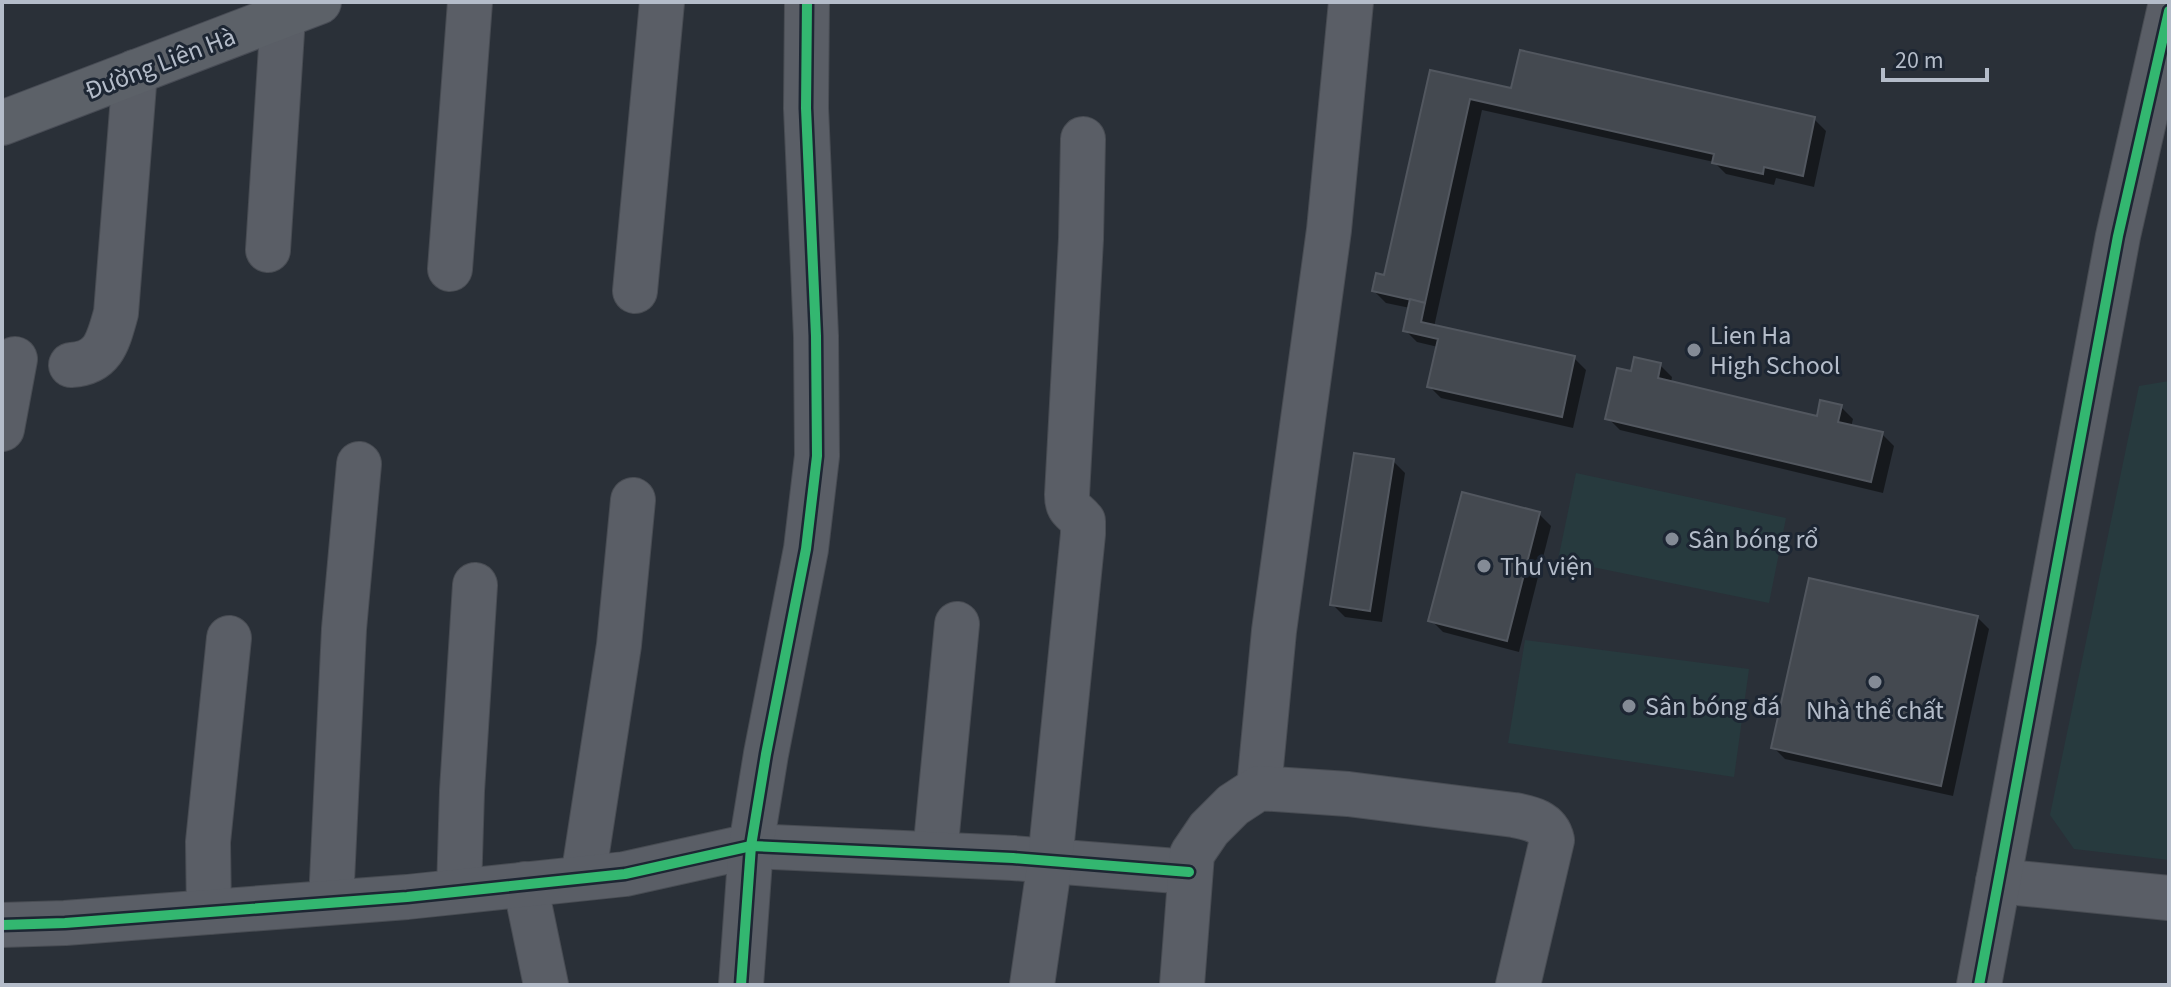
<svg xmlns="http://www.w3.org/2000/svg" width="2171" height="987" font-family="'Source Sans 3',sans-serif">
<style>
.green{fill:#273a3e}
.shadow{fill:#0007}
.building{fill:#444950;stroke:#52575f;stroke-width:2}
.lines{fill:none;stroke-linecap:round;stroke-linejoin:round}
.minor-casing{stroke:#484c53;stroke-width:46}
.major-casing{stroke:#484c55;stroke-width:46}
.minor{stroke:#5a5e66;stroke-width:44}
.major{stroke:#5c6168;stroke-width:44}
.cycleway-casing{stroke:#1d2633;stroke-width:15}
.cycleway{stroke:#33b770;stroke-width:10}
.poi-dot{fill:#848b96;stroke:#1d2633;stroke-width:3}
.labels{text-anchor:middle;stroke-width:6;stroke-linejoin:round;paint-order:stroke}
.street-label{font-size:26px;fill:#b4bcc9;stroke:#1d2633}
.poi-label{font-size:26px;fill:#b4bcc9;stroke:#1d2633;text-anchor:start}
</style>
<rect width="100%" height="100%" fill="#2a3038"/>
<!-- green -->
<g class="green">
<path d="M 2169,381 L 2169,860 L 2074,849 L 2050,815 L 2139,386 Z"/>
<path d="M 1576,473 L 1786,518 L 1769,603 L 1558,560 Z"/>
<path d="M 1525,640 L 1749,669 L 1734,777 L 1508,743 Z"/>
</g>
<!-- shadow -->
<g class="shadow">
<path d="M 1431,72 L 1513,90 L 1814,119 L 1826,131 L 1814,187 L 1776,178 L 1774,185 L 1726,174 L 1714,162 L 1482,110 L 1434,327 L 1574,358 L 1586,370 L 1573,428 L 1441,398 L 1429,386 L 1438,347 L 1417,342 L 1405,330 L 1410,308 L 1386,303 L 1374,291 L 1385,277 Z"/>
<path d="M 1660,365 L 1672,377 L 1671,383 L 1818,418 L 1841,407 L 1853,419 L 1851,427 L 1882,434 L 1894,446 L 1883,493 L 1620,430 L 1608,418 L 1633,374 Z"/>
<path d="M 1393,461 L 1405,473 L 1382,622 L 1345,617 L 1333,605 Z"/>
<path d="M 1539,514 L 1551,526 L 1519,652 L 1443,632 L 1431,620 Z"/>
<path d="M 1977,617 L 1989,629 L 1953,796 L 1785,759 L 1773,747 Z"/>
</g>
<!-- building -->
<g class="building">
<path d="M 1520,50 L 1815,117 L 1803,176 L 1764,167 L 1763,174 L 1712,163 L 1714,154 L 1470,99 L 1425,303 L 1372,291 L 1376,273 L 1384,275 L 1430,70 L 1511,88 Z"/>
<path d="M 1410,299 L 1425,303 L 1421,322 L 1575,356 L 1562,417 L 1427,387 L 1438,339 L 1403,331 Z"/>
<path d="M 1634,357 L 1661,363 L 1658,378 L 1817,416 L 1820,400 L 1842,405 L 1838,422 L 1883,432 L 1871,482 L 1605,419 L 1617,368 L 1631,371 Z"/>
<path d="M 1354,453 L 1394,459 L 1370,611 L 1330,605 Z"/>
<path d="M 1462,492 L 1540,512 L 1507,641 L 1428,621 Z"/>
<path d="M 1809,578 L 1978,616 L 1941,786 L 1771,748 Z"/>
</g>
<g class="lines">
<defs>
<g id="minor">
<path d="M 268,250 L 283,16"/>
<path d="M 450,269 L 470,2"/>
<path d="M 635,291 L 662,2"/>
<path d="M 71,365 C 104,363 108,341 116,313 L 135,72"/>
<path d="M 2,429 L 15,359"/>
<path d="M 1259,788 L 1274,631 L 1329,230 L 1351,2"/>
<path d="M 935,854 L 957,624"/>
<path d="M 583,878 L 619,645 L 633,500"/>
<path d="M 1998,881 L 2169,898"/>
<path d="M 525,884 L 546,985"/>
<path d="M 459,891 L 462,791 L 475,585"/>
<path d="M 331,902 L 344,629 L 359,464"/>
<path d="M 209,912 L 208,842 L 229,638"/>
<path d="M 2,925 L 65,923 L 407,897 L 625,874 L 751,846 L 1013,858 L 1189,872"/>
<path d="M 741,985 L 751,846 L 766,754 L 806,549 L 817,456 L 816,336 L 806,108 L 807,2"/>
<path d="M 1032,985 L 1050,861 L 1083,534 L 1083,521 C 1074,510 1067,511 1067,495 L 1081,239 L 1083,139"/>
<path d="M 1182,985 L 1192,854 L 1209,829 L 1233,805 L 1259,788 L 1348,794 L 1514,815 C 1531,818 1548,822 1552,840 L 1518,985"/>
<path d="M 1979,985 L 2118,236 L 2169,11"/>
</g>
<path id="major" d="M 2,123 L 319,2"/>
</defs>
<!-- minor casing -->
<use href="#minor" class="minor-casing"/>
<!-- major casing -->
<use href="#major" class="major-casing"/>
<!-- minor -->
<use href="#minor" class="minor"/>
<!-- major -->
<use href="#major" class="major"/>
<defs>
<g id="cycleway">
<path d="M 2,925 L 65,923 L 407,897 L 625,874 L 751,846 L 1013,858 L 1189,872"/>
<path d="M 741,985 L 751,846 L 766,754 L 806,549 L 817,456 L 816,336 L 806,108 L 807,2"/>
<path d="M 1979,985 L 2118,236 L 2169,11"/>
</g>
</defs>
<!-- cycleway casing -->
<use href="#cycleway" class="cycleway-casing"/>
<!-- cycleway -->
<use href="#cycleway" class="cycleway"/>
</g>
<!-- markers -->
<g class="poi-dot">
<circle cx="1694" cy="350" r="8"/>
<circle cx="1672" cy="539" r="8"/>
<circle cx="1484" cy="566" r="8"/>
<circle cx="1875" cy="682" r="8"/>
<circle cx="1629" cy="706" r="8"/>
</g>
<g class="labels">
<!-- street labels -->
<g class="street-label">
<text transform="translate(160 63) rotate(-21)" y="9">Đường Liên Hà</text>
</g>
<!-- poi labels -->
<g class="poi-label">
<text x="1710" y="344">Lien Ha<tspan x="1710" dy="30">High School</tspan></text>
<text x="1688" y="548">Sân bóng rổ</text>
<text x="1500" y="575">Thư viện</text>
<text x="1645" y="715">Sân bóng đá</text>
<text x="1875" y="719" text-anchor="middle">Nhà thể chất</text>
</g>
</g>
<!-- border -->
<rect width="2171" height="987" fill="none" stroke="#b4bcc9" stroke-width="8"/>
<!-- scale -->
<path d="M1883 68v12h104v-12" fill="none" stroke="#b4bcc9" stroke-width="4"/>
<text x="1895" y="68" font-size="24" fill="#b4bcc9" stroke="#1d2633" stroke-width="6" paint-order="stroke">20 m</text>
</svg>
